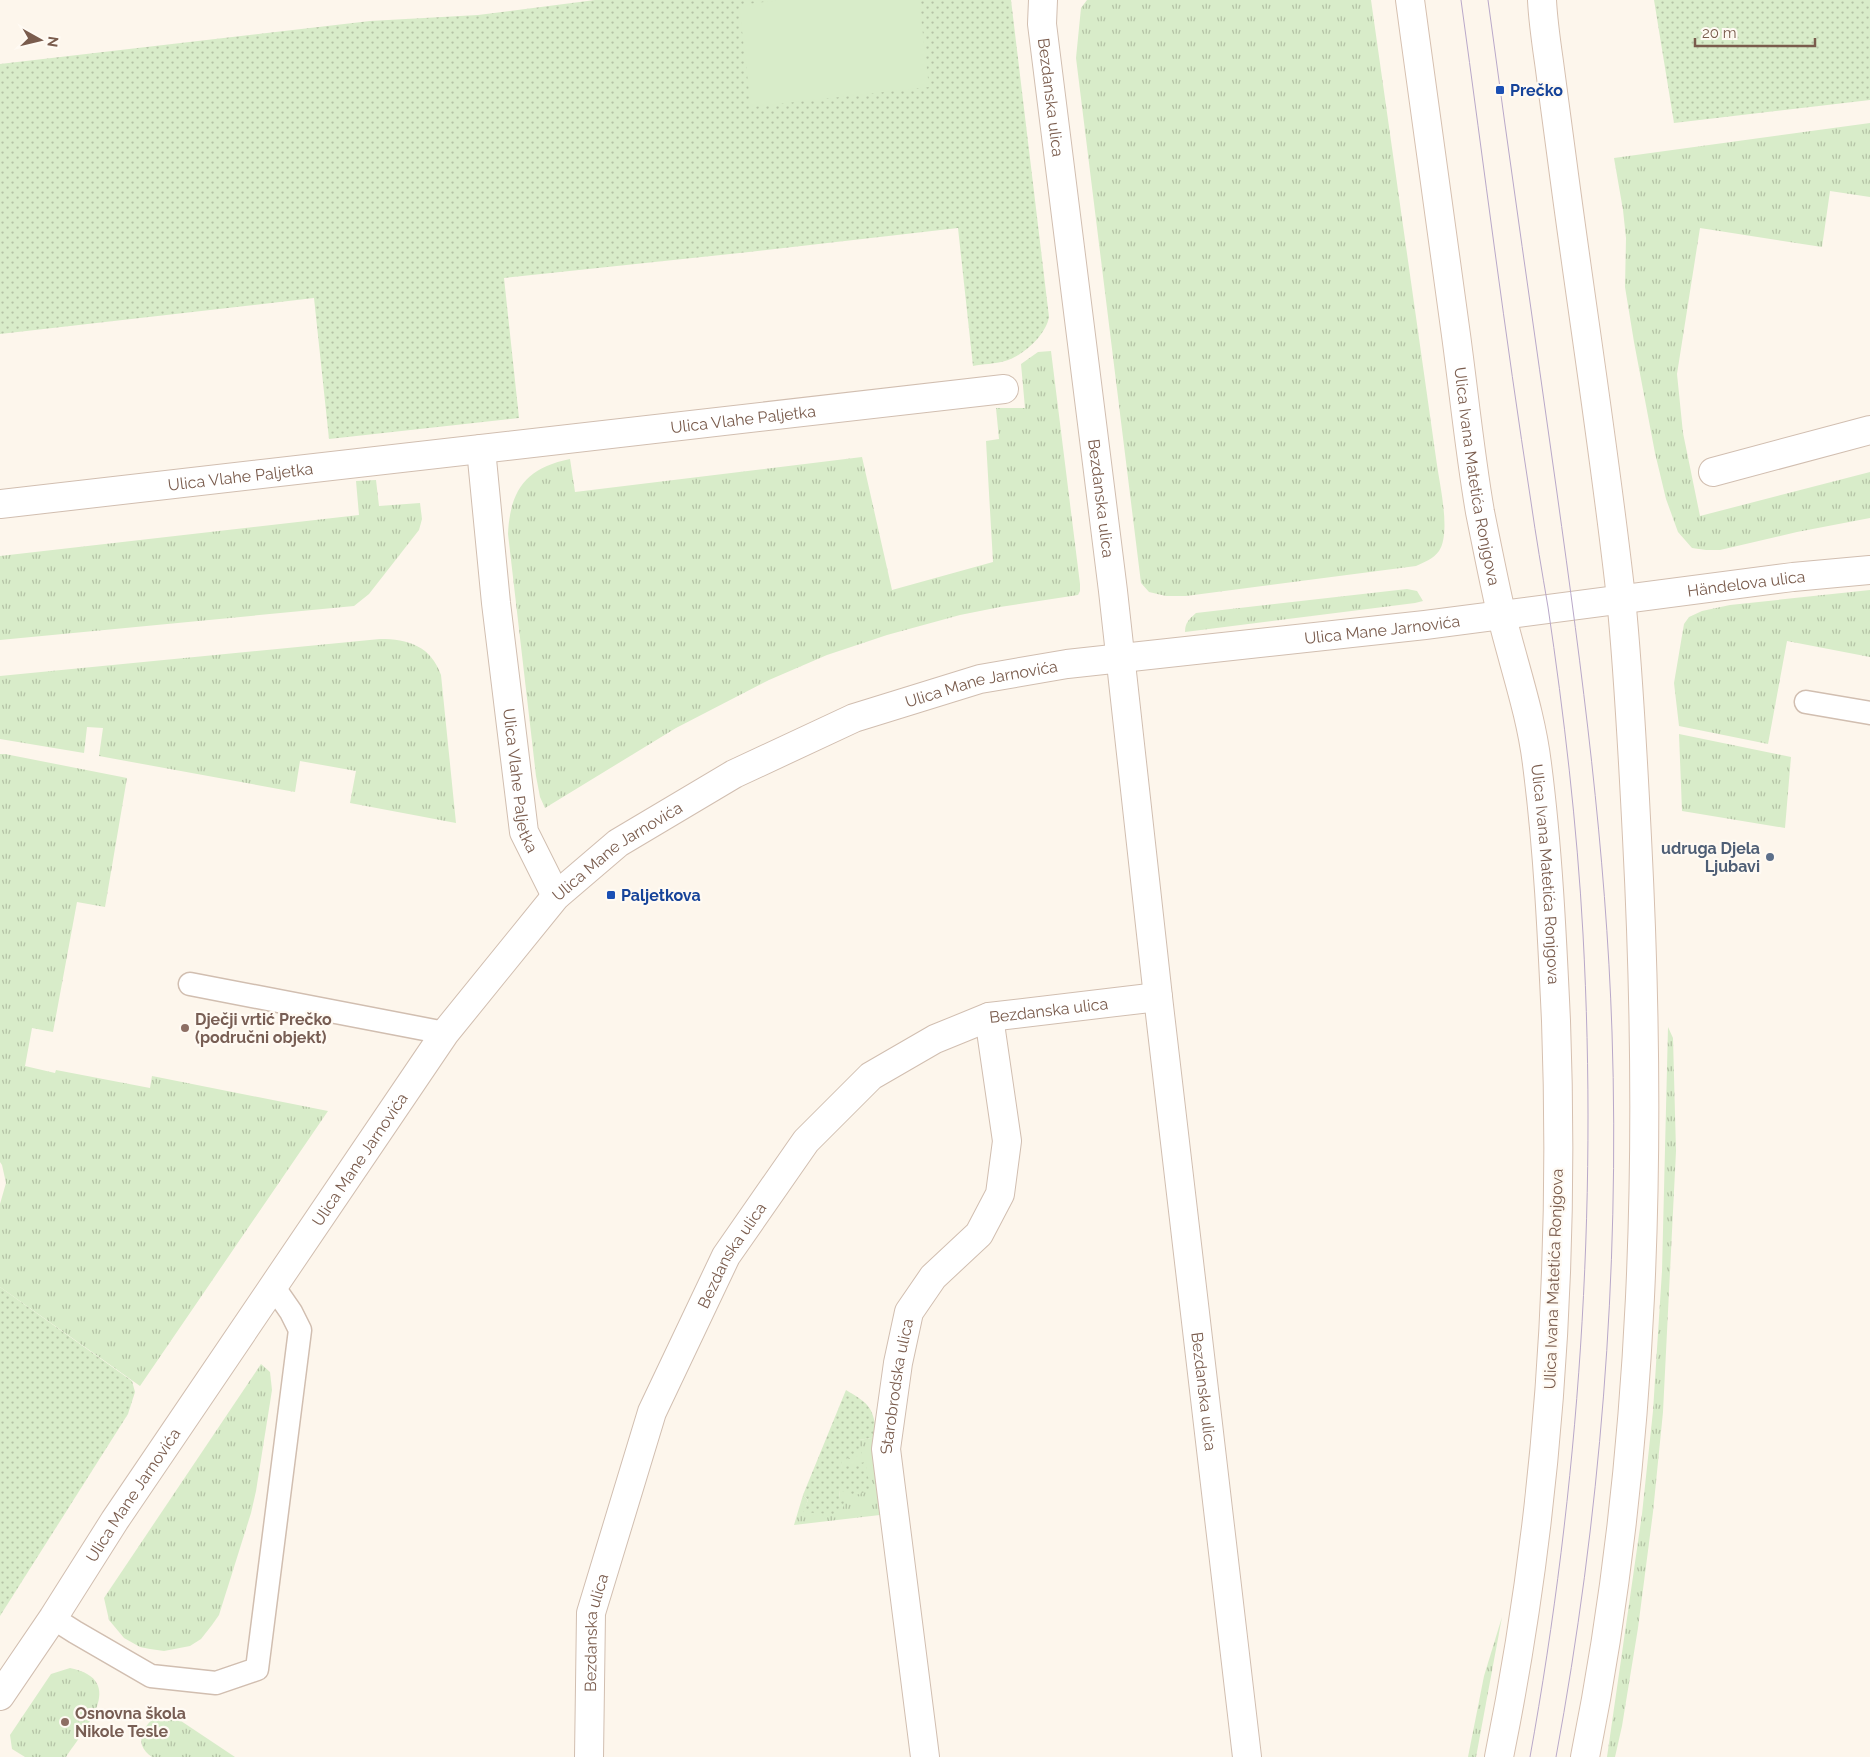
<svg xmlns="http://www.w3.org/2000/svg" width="1870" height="1757" font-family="Raleway,sans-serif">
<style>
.grass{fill:url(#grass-tufts)}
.park{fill:url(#park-dots)}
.pitch{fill:#d8ecc9}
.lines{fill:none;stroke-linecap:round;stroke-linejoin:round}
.lane-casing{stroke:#d1beb0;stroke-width:25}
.street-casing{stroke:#d1beb0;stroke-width:30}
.secondary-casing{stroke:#d6c0b0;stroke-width:30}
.lane{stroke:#fff;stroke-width:22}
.street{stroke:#fff;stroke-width:28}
.secondary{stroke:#fff;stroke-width:28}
.tram{stroke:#b9a8c9;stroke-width:1}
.transit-dot{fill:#1a4fb4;stroke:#fffaf3;stroke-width:2}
.service-dot{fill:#5c6f8a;stroke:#fffaf3;stroke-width:2}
.education-dot{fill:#8d6e63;stroke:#fffaf3;stroke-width:2}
.labels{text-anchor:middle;stroke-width:4.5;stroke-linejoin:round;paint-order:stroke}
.transit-label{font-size:16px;font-weight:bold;fill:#164399;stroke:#fffaf3;text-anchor:start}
.street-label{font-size:16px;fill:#7a5c4d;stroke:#fffaf3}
.service-label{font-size:16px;font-weight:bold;fill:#4e5e75;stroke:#fffaf3;text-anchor:end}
.education-label{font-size:16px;font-weight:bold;fill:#785e54;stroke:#fffaf3;text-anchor:start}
</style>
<defs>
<pattern id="grass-tufts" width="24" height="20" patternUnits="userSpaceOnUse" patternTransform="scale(1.25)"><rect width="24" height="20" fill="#d8ecc9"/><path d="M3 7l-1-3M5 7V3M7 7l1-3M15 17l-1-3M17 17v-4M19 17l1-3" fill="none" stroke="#b4c2a5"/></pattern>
<pattern id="park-dots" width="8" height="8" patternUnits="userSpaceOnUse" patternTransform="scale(1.25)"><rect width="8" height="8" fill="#d8ecc9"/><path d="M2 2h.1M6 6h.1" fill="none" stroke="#b4c2a5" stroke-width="1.8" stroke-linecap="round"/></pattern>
</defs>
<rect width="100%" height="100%" fill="#fdf6ec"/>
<!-- grass -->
<g class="grass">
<path d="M 1087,0 L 1371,0 L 1437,465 C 1440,486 1451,533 1439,551 C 1433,559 1425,562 1416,566 L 1186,596 L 1166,596 L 1149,592 L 1141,583 L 1076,58 L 1081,8 Z"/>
<path d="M 1870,123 L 1870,197 L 1830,191 L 1822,247 L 1700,228 L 1677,374 L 1683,433 L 1700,516 L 1870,472 L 1870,518 L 1797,532 L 1720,550 L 1706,550 L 1692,548 L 1678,532 L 1666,499 L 1655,453 L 1634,342 L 1625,287 L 1626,238 L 1623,210 L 1614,158 Z"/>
<path d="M 1051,351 L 1080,584 L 1080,591 L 1078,595 L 1000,607 L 960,615 L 887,635 L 827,655 L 769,680 L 676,728 L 545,808 L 540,797 L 536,776 L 508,534 C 510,490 526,468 570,459 L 575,492 L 862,457 L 892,590 L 993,562 L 986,441 L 999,439 L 996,408 L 1025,408 L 1021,364 L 1038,352 Z"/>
<path d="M 376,480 L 379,506 L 420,503 L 422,519 L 419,530 L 369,594 L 354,606 L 0,640 L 0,556 L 359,515 L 356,481 Z"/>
<path d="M 1407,589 L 1417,591 L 1423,601 L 1415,603 L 1185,632 C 1185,623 1189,619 1196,613 Z"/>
<path d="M 1870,590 L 1870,657 L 1787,641 L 1768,744 L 1679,726 L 1674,683 L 1684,624 L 1689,617 L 1702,611 L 1730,605 Z"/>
<path d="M 380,639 C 408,639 431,646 441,675 L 456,823 L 350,803 L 356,771 L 300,761 L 295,792 L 99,756 L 103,728 L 87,727 L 84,753 L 0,739 L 0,676 Z"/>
<path d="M 1679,734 L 1791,757 L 1785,828 L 1682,811 Z"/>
<path d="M 0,754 L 5,754 L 127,778 L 105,907 L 77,902 L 53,1032 L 32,1028 L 25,1066 L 55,1073 L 56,1070 L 150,1088 L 152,1076 L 328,1111 L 140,1386 L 0,1287 L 0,1204 L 6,1183 L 2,1165 L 0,1162 Z"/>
<path d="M 1668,1027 L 1673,1038 L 1676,1151 L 1663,1412 L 1653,1512 L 1638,1628 L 1622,1726 L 1615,1757 L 1607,1757 L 1642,1514 L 1653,1411 L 1662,1271 Z"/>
<path d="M 261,1364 L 270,1372 L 272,1390 L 256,1491 L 251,1513 L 219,1615 L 212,1625 L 201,1639 L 190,1646 L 164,1651 L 150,1649 L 140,1647 L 124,1638 L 109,1620 L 104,1598 Z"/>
<path d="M 877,1437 L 880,1515 L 794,1525 L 803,1495 L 808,1500 L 804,1511 L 839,1499 L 842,1468 L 840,1460 L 859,1440 Z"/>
<path d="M 1502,1617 L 1476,1757 L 1468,1757 L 1484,1676 Z"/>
<path d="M 70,1668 C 129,1680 84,1730 66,1757 L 25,1757 L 12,1749 L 10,1735 L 51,1674 Z"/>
<path d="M 160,1714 L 175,1717 L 235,1757 L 152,1757 C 132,1744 143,1724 160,1714 Z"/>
</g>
<!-- park -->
<g class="park">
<path d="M 595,0 L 1011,0 L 1049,317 C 1046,335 1023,356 1005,361 C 995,364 983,364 973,366 L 958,228 L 749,252 L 504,278 L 519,418 L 329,439 L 314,298 L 0,334 L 0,64 L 370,21 L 478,15 Z"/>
<path d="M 1654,0 L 1870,0 L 1870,100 L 1674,123 Z"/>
<path d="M 0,1287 L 132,1381 L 135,1392 L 128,1414 L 0,1616 Z"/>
<path d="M 846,1390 C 871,1405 873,1407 877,1437 L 859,1440 L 862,1455 L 841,1460 L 842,1467 L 865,1462 L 871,1490 L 853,1496 L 840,1490 L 839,1499 L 846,1501 L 839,1515 L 803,1512 L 808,1500 L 803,1495 Z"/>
</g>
<!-- pitch -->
<path class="pitch" d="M 781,0 L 919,0 L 929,87 L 751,107 L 739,5 Z"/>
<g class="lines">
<defs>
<g id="lane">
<path d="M 1806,702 L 1870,713"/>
<path d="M 190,984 L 445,1033"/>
<path d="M 53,1618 L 75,1632 L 151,1676 L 216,1683 L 257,1669 L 300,1330 L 291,1312 L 273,1286"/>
</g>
<g id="street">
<path id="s1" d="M 1043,0 L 1042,24 L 1113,591 L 1158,997 L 1247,1757"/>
<path id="s2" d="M 481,449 L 496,603 L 524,832 L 556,896"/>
<path d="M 1713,472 L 1870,430"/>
<path id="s3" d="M 0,504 L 1004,389"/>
<path id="s4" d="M 0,1696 L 53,1618 L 115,1520 L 445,1033 L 556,896 L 618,843 L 734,774 L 854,718 L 980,679 L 1067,664 L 1425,625 L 1793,577 L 1870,570"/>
<path id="s5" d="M 589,1757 L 591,1613 L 652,1412 L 726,1256 L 806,1141 L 871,1076 L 935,1039 L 989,1017 L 1158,997"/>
<path id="s6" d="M 925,1757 L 886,1449 L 898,1363 L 909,1312 L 933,1277 L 979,1234 L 1000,1194 L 1007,1141 L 989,1017"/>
</g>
<g id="secondary">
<path id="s7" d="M 1410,0 C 1425,112 1441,224 1456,335 C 1464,394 1470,454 1480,512 C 1487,547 1494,582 1502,617 C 1514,666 1531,714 1537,764 C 1548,849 1552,935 1556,1021 C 1565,1267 1548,1516 1499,1757"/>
<path d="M 1542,0 C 1543,21 1546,41 1549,62 C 1554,97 1558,132 1563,167 C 1582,311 1605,454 1621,598 C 1629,678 1633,758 1637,838 C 1653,1145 1646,1455 1585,1757"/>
</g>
</defs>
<!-- lane casing -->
<use href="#lane" class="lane-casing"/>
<!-- street casing -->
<use href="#street" class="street-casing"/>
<!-- secondary casing -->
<use href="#secondary" class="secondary-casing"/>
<!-- lane -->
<use href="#lane" class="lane"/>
<!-- street -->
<use href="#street" class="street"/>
<!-- secondary -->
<use href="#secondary" class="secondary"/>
<!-- tram -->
<g class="tram">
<path d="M 1461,0 C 1484,167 1505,335 1531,502 C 1536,537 1542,572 1548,607 C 1564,715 1577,825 1583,934 C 1598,1210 1579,1485 1530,1757"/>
<path d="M 1488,0 C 1510,164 1534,329 1557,493 C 1582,672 1606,851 1612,1032 C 1620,1275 1600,1518 1556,1757"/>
</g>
</g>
<!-- markers -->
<g class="transit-dot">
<rect x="1495" y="85" width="10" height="10" rx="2.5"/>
<rect x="606" y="890" width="10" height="10" rx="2.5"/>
</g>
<circle class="service-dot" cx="1770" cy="857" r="5"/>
<g class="education-dot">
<circle cx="185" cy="1028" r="5"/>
<circle cx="65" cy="1722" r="5"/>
</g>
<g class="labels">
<!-- transit labels -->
<g class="transit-label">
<text x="1510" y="96">Prečko</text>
<text x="621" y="901">Paljetkova</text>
</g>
<!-- street labels -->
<g class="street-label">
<text dy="6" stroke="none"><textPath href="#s1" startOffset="98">Bezdanska ulica</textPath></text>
<text dy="6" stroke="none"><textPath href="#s3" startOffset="748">Ulica Vlahe Paljetka</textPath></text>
<text dy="6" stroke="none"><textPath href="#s3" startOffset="242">Ulica Vlahe Paljetka</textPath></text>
<text dy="6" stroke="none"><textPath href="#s7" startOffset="481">Ulica Ivana Matetića Ronjgova</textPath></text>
<text dy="6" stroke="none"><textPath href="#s1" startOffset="502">Bezdanska ulica</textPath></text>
<text dy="6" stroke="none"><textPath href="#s4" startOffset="2228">Händelova ulica</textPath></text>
<text dy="6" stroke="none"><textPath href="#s4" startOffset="1861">Ulica Mane Jarnovića</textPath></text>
<text dy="6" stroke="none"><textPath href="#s4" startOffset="1456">Ulica Mane Jarnovića</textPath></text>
<text dy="6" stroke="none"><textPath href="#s2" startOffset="334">Ulica Vlahe Paljetka</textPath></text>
<text dy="6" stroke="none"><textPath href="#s4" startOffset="1051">Ulica Mane Jarnovića</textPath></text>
<text dy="6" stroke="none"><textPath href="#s7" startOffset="886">Ulica Ivana Matetića Ronjgova</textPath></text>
<text dy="6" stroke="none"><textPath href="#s5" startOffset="951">Bezdanska ulica</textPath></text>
<text dy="6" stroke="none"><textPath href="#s4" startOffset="646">Ulica Mane Jarnovića</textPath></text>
<text dy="6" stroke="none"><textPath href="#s5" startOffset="530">Bezdanska ulica</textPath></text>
<text transform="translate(1553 1279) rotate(-88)" y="6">Ulica Ivana Matetića Ronjgova</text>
<text dy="6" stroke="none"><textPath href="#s6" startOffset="374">Starobrodska ulica</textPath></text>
<text dy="6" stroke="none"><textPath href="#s1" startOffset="1401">Bezdanska ulica</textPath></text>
<text dy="6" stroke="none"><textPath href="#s4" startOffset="241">Ulica Mane Jarnovića</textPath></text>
<text dy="6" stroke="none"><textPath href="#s5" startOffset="125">Bezdanska ulica</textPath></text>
</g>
<!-- service labels -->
<g class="service-label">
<text x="1760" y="854">udruga Djela<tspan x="1760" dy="18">Ljubavi</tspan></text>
</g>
<!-- education labels -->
<g class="education-label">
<text x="195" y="1025">Dječji vrtić Prečko<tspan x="195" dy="18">(područni objekt)</tspan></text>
<text x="75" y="1719">Osnovna škola<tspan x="75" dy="18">Nikole Tesle</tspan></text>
</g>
</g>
<!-- north arrow -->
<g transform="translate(40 40) rotate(98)" stroke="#fffaf3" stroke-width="4" paint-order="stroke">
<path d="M0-4L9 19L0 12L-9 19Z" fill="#7a5c4d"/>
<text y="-8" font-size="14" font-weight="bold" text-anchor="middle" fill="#7a5c4d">N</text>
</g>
<!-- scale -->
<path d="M1695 38v8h120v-8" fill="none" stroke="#7a5c4d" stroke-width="2.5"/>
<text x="1702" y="38" font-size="15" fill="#7a5c4d" stroke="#fffaf3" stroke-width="4" paint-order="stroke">20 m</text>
</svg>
